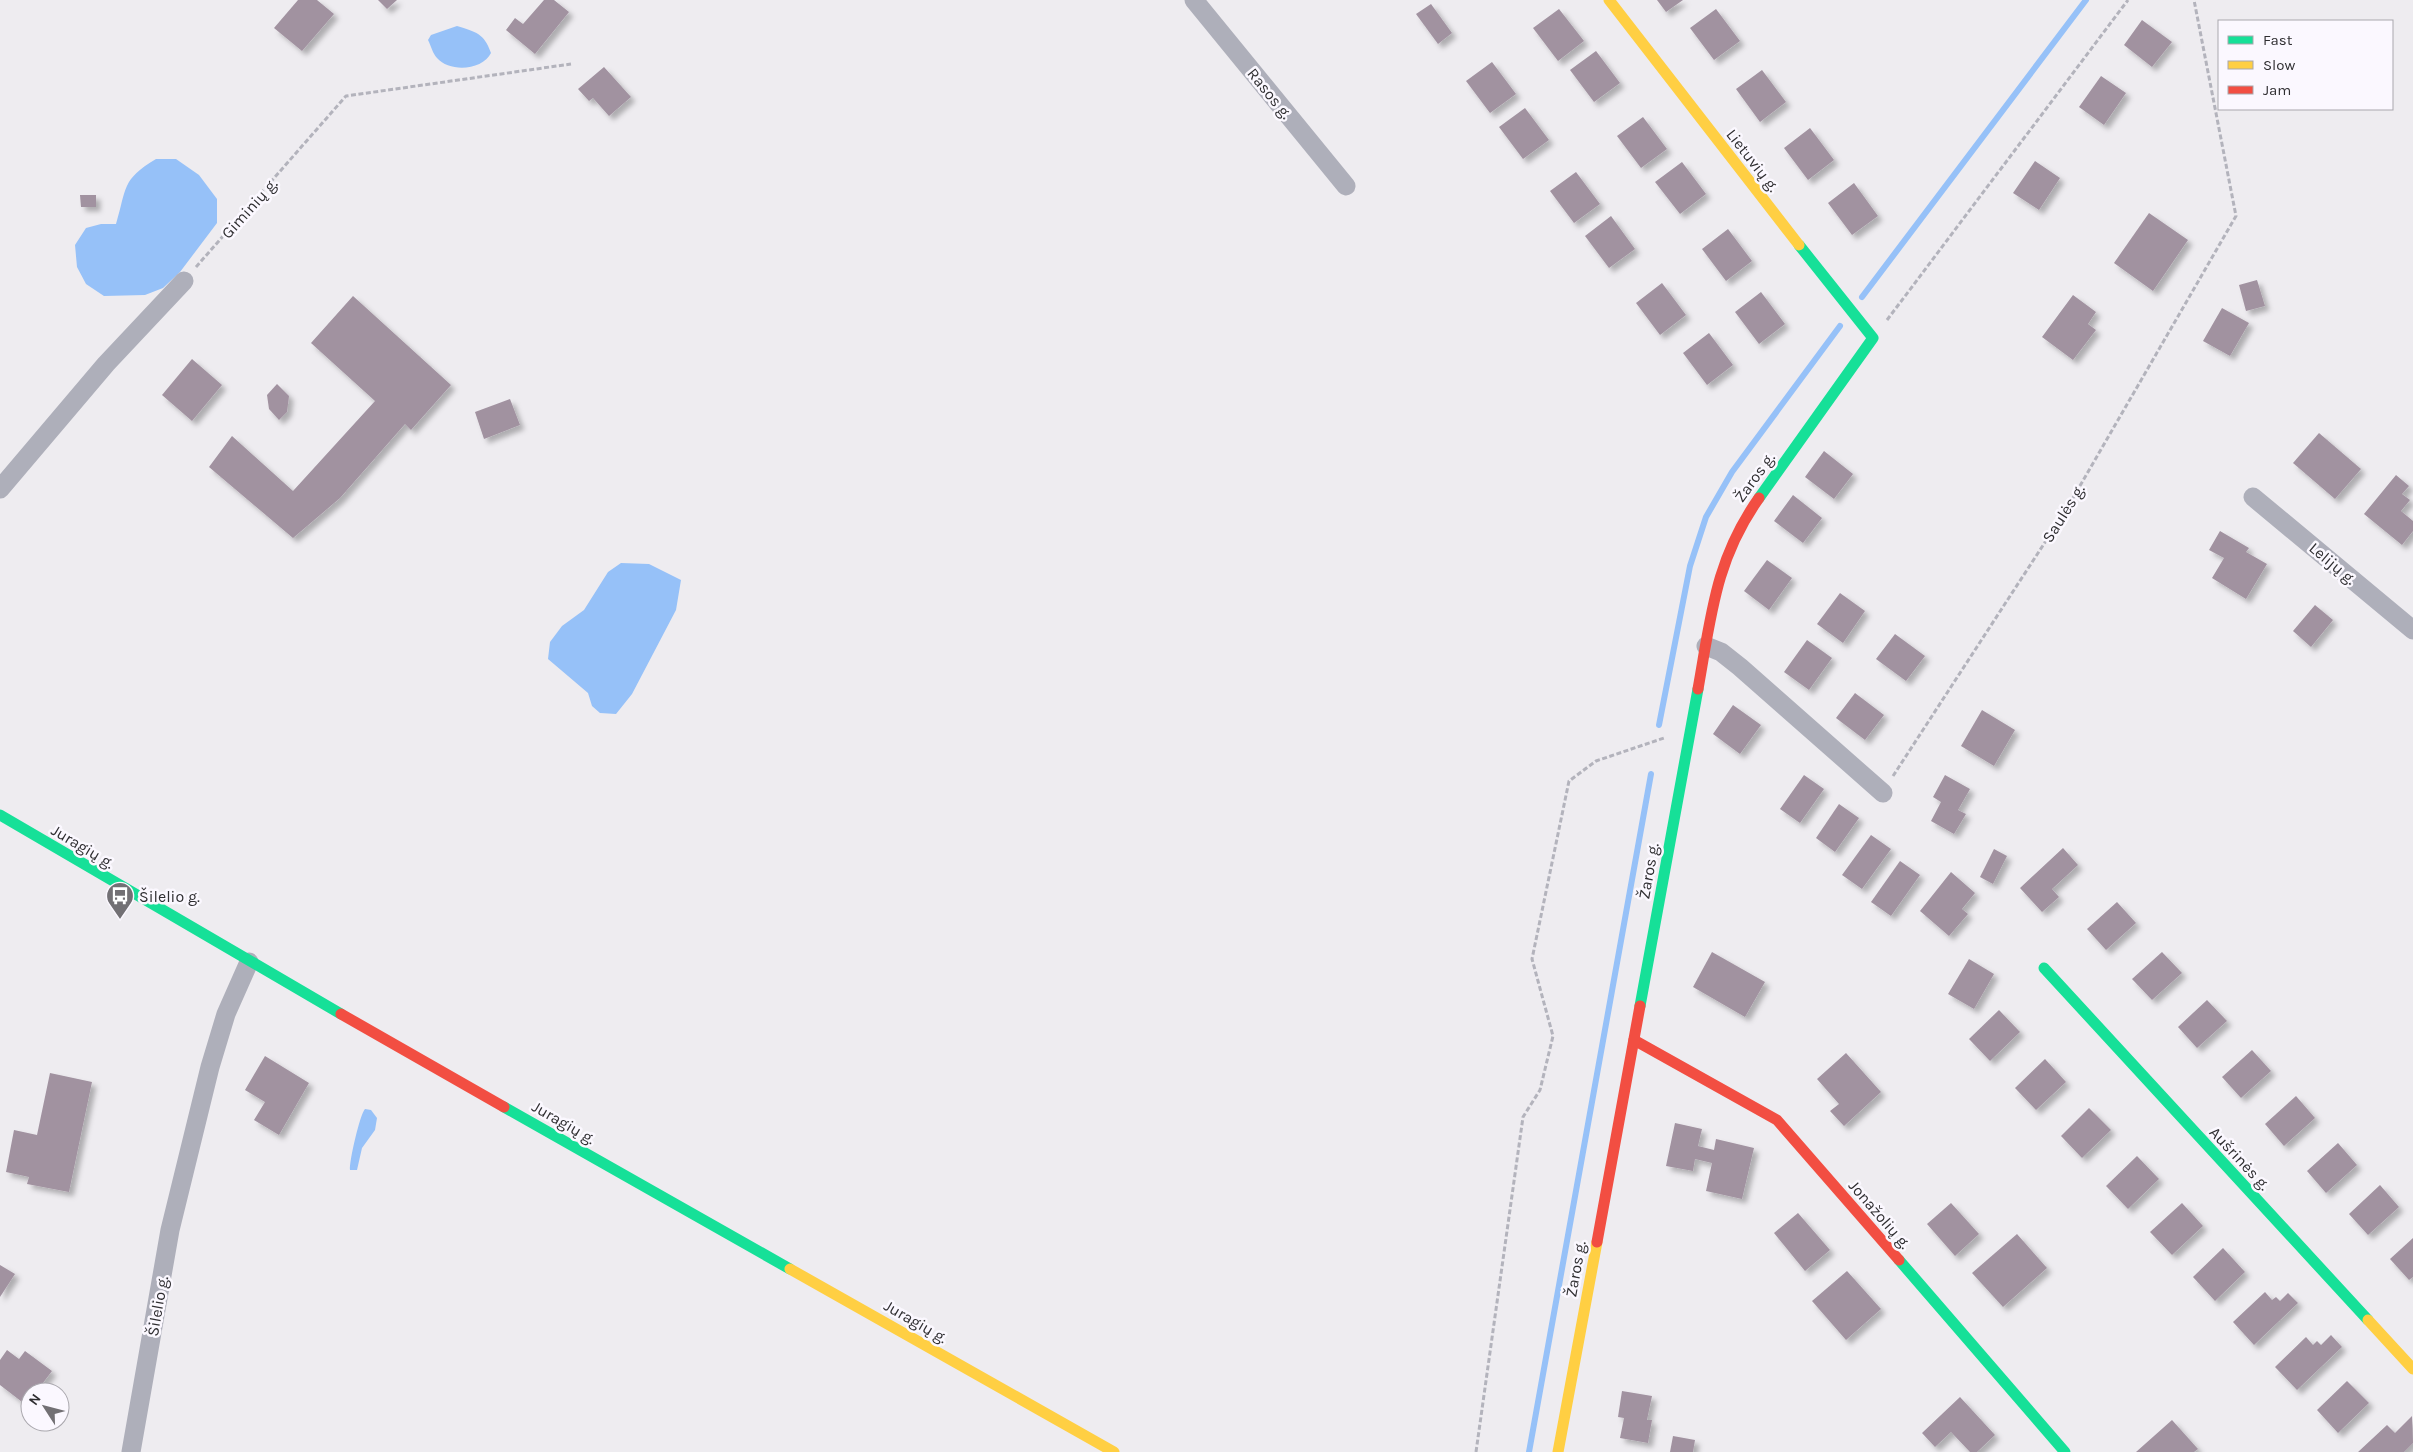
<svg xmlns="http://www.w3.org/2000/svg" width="2413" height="1452" font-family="Karla,sans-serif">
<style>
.water{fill:#96c1f8}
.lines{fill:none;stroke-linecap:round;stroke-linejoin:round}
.stream{stroke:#96c1f8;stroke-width:6}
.building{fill:#a192a0;filter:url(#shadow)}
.path{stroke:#b3b3bc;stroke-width:3;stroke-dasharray:5 2.5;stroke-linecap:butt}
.street{stroke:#aeafba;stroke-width:19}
.fast{stroke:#16e098;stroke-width:11}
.slow{stroke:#ffcf43;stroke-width:11}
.jam{stroke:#f24e42;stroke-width:11}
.labels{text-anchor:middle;stroke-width:5;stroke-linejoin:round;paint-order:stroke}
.street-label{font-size:16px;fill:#2f2e31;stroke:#fbf8ff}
.poi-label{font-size:16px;fill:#2f2e31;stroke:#fbf8ff;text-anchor:start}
</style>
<defs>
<filter id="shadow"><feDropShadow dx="4.5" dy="4.5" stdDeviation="2.5" flood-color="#0004"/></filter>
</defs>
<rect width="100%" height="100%" fill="#eeecf0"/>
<!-- water -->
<g class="water">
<path d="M 457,26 C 476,32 484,33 491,53 C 483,70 450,73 437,58 C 433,54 431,46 428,40 L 431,35 Z"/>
<path d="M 156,159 L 176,159 L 199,175 L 217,199 L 217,223 L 180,272 L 163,288 L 145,295 L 104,296 L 86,284 L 77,267 L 75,245 L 86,228 L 101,224 L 116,224 C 127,188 121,180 156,159 Z"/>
<path d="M 621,563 L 649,564 L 681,580 L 676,610 L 632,694 L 616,714 L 600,713 L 592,706 L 588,693 L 548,659 L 550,642 L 562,626 L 584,610 L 608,572 Z"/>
<path d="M 365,1109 L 371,1110 L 377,1118 L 375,1130 L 362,1148 L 357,1170 L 350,1170 C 349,1162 360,1114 365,1109 Z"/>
</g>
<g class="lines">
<!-- stream -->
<g class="stream">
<path d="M 1862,297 L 2086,0"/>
<path d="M 1659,725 L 1690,566 L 1706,517 L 1732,472 L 1840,326"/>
<path d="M 1529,1452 L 1651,774"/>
</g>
</g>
<!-- building -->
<g class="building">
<path d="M 298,0 L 317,0 L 334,14 L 302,51 L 274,28 Z"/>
<path d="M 378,0 L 397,0 L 387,9 Z"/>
<path d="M 544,0 L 554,0 L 569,12 L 535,54 L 506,30 L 515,18 L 523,24 Z"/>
<path d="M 1657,0 L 1683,0 L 1666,12 Z"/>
<path d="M 1431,4 L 1452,33 L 1438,44 L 1416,14 Z"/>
<path d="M 1559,9 L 1584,41 L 1558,61 L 1533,28 Z"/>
<path d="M 1716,9 L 1740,41 L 1714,60 L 1690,28 Z"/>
<path d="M 2142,20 L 2172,42 L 2152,67 L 2124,45 Z"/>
<path d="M 1596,51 L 1620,83 L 1594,102 L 1570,70 Z"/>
<path d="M 1492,62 L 1516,94 L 1490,113 L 1466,81 Z"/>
<path d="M 604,67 L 631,97 L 609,116 L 593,98 L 589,101 L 578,89 Z"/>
<path d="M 1762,70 L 1786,102 L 1760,122 L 1736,89 Z"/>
<path d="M 2101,76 L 2126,93 L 2104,125 L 2079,107 Z"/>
<path d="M 1525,108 L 1549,140 L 1523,159 L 1499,127 Z"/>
<path d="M 1643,117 L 1667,149 L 1641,168 L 1617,136 Z"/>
<path d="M 1810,128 L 1834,160 L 1808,180 L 1784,148 Z"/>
<path d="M 2035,161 L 2060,178 L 2039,210 L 2013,193 Z"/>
<path d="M 1682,162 L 1706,194 L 1680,214 L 1655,182 Z"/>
<path d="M 1576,172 L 1600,204 L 1574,223 L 1550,191 Z"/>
<path d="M 1854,183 L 1878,216 L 1852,235 L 1828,203 Z"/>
<path d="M 80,195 L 96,195 L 96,207 L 81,207 Z"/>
<path d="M 2149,213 L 2188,240 L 2153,291 L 2114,263 Z"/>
<path d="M 1611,216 L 1635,249 L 1609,268 L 1585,236 Z"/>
<path d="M 1728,229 L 1752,261 L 1726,281 L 1702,249 Z"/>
<path d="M 2257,280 L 2265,306 L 2246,311 L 2239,285 Z"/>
<path d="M 1662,283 L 1686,315 L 1660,335 L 1636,303 Z"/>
<path d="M 1761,292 L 1785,324 L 1759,344 L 1735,312 Z"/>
<path d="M 2073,295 L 2096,312 L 2088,324 L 2096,330 L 2073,360 L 2042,337 Z"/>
<path d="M 353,296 L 451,385 L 411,430 L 405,424 L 340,498 L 293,538 L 209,467 L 232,436 L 293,491 L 375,401 L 311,343 Z"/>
<path d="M 2222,308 L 2249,323 L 2230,356 L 2203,341 Z"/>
<path d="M 1709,333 L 1733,365 L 1707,385 L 1683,353 Z"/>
<path d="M 192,359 L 222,385 L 192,421 L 162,395 Z"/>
<path d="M 277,384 L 289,396 L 287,412 L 279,420 L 269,409 L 267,395 Z"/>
<path d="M 510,399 L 520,425 L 484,439 L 475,412 Z"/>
<path d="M 2319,433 L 2361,469 L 2335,499 L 2293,463 Z"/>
<path d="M 1824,451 L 1853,474 L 1834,499 L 1805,477 Z"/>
<path d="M 2396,475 L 2409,486 L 2402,494 L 2410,500 L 2401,511 L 2413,521 L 2413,531 L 2402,545 L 2364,514 Z"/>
<path d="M 1793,495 L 1822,518 L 1803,543 L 1774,521 Z"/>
<path d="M 2220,531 L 2249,548 L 2246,552 L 2267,564 L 2246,599 L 2212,578 L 2224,558 L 2209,550 Z"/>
<path d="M 1767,560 L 1792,578 L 1769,610 L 1744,591 Z"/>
<path d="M 1840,593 L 1865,611 L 1843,643 L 1817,624 Z"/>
<path d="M 2315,605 L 2333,620 L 2311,647 L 2293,631 Z"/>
<path d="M 1895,634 L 1925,656 L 1906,681 L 1876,659 Z"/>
<path d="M 1807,640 L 1832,658 L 1809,690 L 1784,672 Z"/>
<path d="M 1855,693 L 1884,715 L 1865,740 L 1836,718 Z"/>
<path d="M 1733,705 L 1761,725 L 1740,754 L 1713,734 Z"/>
<path d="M 1982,710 L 2015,730 L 1994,766 L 1961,746 Z"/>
<path d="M 1804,775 L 1824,789 L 1800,823 L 1780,809 Z"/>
<path d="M 1945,775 L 1970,789 L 1958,810 L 1966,814 L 1954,834 L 1931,821 L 1941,802 L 1933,797 Z"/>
<path d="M 1839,804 L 1859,818 L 1835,852 L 1816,838 Z"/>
<path d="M 1871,835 L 1891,849 L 1862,889 L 1842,875 Z"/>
<path d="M 2063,848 L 2078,865 L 2052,889 L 2059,897 L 2042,912 L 2020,888 Z"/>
<path d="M 1994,849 L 2007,856 L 1993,884 L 1980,877 Z"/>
<path d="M 1900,861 L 1920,875 L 1891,916 L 1871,902 Z"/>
<path d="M 1951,872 L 1975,893 L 1962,909 L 1968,914 L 1949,936 L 1920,911 Z"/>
<path d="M 2117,902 L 2136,923 L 2106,950 L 2087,929 Z"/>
<path d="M 1712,952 L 1765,982 L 1745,1017 L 1693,987 Z"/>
<path d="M 2162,952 L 2182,973 L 2152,1000 L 2132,979 Z"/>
<path d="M 1969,959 L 1994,974 L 1974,1009 L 1948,994 Z"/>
<path d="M 2207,1000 L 2227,1021 L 2197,1048 L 2178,1027 Z"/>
<path d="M 1999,1010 L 2020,1032 L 1990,1061 L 1969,1039 Z"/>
<path d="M 2252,1050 L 2271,1071 L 2241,1098 L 2222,1077 Z"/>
<path d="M 1846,1053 L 1881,1092 L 1844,1126 L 1830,1111 L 1839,1104 L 1817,1079 Z"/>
<path d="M 265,1056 L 309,1083 L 279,1135 L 254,1120 L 265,1102 L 245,1090 Z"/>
<path d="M 2045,1059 L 2066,1082 L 2036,1110 L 2015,1088 Z"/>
<path d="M 50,1073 L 92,1082 L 69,1192 L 27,1184 L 29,1177 L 6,1172 L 14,1130 L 37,1135 Z"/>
<path d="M 2296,1096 L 2315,1118 L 2284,1146 L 2265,1124 Z"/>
<path d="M 2089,1108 L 2111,1130 L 2082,1158 L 2061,1136 Z"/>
<path d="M 1675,1123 L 1702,1129 L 1698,1146 L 1714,1150 L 1716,1139 L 1754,1148 L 1742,1199 L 1706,1191 L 1712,1163 L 1695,1159 L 1693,1171 L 1666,1166 Z"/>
<path d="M 2338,1143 L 2357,1165 L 2326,1193 L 2307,1171 Z"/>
<path d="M 2137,1156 L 2159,1179 L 2128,1209 L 2106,1186 Z"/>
<path d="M 2380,1185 L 2399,1207 L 2368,1235 L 2349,1214 Z"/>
<path d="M 1951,1203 L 1979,1234 L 1955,1256 L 1927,1224 Z"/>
<path d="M 2182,1203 L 2203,1226 L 2172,1255 L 2150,1232 Z"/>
<path d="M 1798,1213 L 1830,1250 L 1805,1271 L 1774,1233 Z"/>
<path d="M 2017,1234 L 2047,1268 L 2003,1307 L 1972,1273 Z"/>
<path d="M 2413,1238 L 2413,1277 L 2409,1280 L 2390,1259 Z"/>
<path d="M 2223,1248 L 2245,1272 L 2215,1301 L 2193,1277 Z"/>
<path d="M 0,1265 L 15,1274 L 0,1297 Z"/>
<path d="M 1847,1271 L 1881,1309 L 1846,1340 L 1812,1301 Z"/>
<path d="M 2265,1292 L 2272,1300 L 2276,1297 L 2280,1301 L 2288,1293 L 2298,1303 L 2254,1345 L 2233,1322 Z"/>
<path d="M 2331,1335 L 2342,1347 L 2297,1390 L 2275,1367 L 2306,1337 L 2313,1345 L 2317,1341 L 2321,1345 Z"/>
<path d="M 7,1350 L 19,1359 L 25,1351 L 52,1371 L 36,1392 L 30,1392 L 30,1400 L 26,1405 L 0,1385 L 0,1360 Z"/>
<path d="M 2347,1381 L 2369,1403 L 2338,1433 L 2317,1410 Z"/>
<path d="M 1622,1391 L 1652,1396 L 1647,1420 L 1652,1420 L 1648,1443 L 1620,1438 L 1624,1418 L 1618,1417 Z"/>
<path d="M 1960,1397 L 1995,1435 L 1977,1452 L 1970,1452 L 1951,1432 L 1935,1447 L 1922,1433 Z"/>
<path d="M 2412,1416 L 2413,1443 L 2404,1452 L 2358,1452 L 2387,1425 L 2395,1433 Z"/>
<path d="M 2172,1420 L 2198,1449 L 2194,1452 L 2136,1452 Z"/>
<path d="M 1673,1436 L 1695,1440 L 1693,1452 L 1670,1452 Z"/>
</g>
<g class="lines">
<!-- path -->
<g class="path">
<path d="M 196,267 L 346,96 L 571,64"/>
<path d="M 1887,320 L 2128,0"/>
<path d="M 1893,776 L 2066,510 L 2236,216 L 2194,0"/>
<path d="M 1476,1452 L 1523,1117 L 1540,1090 L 1553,1036 L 1532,959 L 1569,781 L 1596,761 L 1664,738"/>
</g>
<!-- street -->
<g class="street">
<path d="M 1194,0 L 1346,186"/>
<path d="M 0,489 L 106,364 L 184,281"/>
<path d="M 2253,497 L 2413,630"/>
<path d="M 1706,646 L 1721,652 L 1740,667 L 1883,793"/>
<path d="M 131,1452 L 170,1230 L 210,1067 L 226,1014 L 249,962"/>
</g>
<!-- fast -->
<g class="fast">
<path d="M 1759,498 L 1873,338 L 1799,245"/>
<path d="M 0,815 L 341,1014"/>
<path d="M 2044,968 L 2368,1320"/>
<path d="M 1640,1006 L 1698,689"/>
<path d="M 504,1107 L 790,1269"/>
<path d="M 1899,1260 L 2065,1452"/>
</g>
<!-- slow -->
<g class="slow">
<path d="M 1609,0 L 1799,245"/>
<path d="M 790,1269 L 1114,1452"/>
<path d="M 2368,1320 L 2413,1369"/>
<path d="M 1558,1452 L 1597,1242"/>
</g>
<!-- jam -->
<g class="jam">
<path d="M 1698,689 C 1711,617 1715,560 1759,498"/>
<path d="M 341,1014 L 504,1107"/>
<path d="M 1634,1040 L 1777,1120 L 1899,1260"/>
<path d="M 1597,1242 L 1640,1006"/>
</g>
</g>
<!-- icons -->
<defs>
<symbol id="bus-pin" viewBox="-11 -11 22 30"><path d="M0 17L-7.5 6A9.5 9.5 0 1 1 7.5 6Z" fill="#727074" stroke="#fbf8ff"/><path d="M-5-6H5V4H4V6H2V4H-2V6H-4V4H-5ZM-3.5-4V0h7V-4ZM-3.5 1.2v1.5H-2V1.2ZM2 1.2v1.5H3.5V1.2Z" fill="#fff"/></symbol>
</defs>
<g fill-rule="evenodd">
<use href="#bus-pin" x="104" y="880" width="32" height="43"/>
</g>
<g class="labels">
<!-- street labels -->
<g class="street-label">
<text transform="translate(1270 93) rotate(51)" y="6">Rasos g.</text>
<text transform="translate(1753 160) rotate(52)" y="6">Lietuvių g.</text>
<text transform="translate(249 208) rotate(-48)" y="6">Giminių g.</text>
<text transform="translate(1754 477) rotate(-54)" y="6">Žaros g.</text>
<text transform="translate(2063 513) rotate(-58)" y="6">Saulės g.</text>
<text transform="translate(2333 563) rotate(40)" y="6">Lelijų g.</text>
<text transform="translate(83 846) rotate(31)" y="6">Juragių g.</text>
<text transform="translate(1648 871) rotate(-80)" y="6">Žaros g.</text>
<text transform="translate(564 1122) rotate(30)" y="6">Juragių g.</text>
<text transform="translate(2240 1158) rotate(47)" y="6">Aušrinės g.</text>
<text transform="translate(1880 1214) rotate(49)" y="6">Jonažolių g.</text>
<text transform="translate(1575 1269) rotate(-80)" y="6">Žaros g.</text>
<text transform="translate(157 1306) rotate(-80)" y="6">Šilelio g.</text>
<text transform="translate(916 1321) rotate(30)" y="6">Juragių g.</text>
</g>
<!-- poi labels -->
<g class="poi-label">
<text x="139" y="902">Šilelio g.</text>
</g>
</g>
<!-- legend -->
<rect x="2218" y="20" width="175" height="90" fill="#fbf8ff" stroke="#a9a7ad"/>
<rect x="2228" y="36" width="25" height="8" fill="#16e098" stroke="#a9a7ad"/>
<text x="2263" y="45" font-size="15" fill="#2f2e31">Fast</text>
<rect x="2228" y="61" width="25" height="8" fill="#ffcf43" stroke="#a9a7ad"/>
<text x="2263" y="70" font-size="15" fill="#2f2e31">Slow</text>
<rect x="2228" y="86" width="25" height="8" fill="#f24e42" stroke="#a9a7ad"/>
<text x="2263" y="95" font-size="15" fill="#2f2e31">Jam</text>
<!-- north arrow -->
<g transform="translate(45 1407) rotate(306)"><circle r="24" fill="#fbf8ff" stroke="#a9a7ad"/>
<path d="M0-4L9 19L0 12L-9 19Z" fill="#727074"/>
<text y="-8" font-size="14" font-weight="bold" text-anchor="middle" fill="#2f2e31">N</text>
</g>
</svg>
